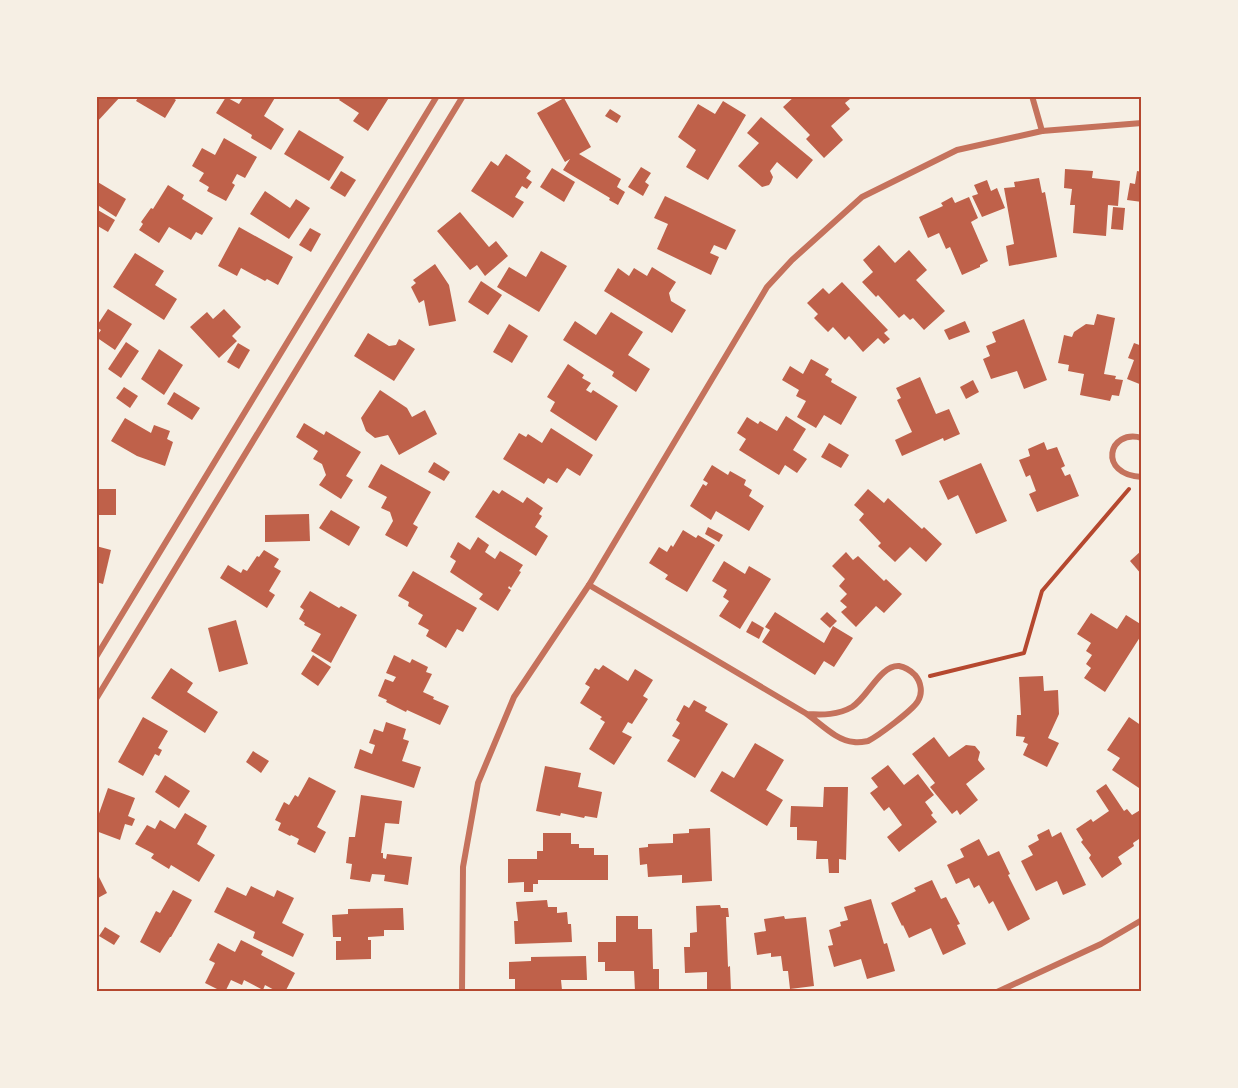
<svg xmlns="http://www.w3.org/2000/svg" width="1238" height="1088" font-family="'Varela Round',sans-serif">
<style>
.building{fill:#bf614a}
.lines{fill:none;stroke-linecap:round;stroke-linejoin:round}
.path{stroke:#b5482f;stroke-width:4}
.minor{stroke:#c5725c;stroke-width:6}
.neatline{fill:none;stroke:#b5482f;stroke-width:2}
</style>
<rect width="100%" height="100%" fill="#f6efe4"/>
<!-- building -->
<g class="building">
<path d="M 96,96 L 121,96 L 96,123 Z"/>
<path d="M 139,96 L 170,96 L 176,100 L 165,118 L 136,101 Z"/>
<path d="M 244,96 L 276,96 L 264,116 L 284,129 L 271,150 L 251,138 L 252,135 L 216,113 L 226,97 L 239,104 Z"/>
<path d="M 342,96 L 390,96 L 368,131 L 353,121 L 359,113 L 339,100 Z"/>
<path d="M 795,96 L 847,96 L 850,99 L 845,103 L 850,109 L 831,126 L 843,140 L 824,158 L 806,139 L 810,135 L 783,107 Z"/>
<path d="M 564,98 L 591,147 L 579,154 L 621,179 L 617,187 L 625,192 L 618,205 L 609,200 L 610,198 L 563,170 L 570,159 L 565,162 L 537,113 Z"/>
<path d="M 723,101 L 746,115 L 708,180 L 686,167 L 696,150 L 678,137 L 698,104 L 715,114 Z"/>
<path d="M 610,109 L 621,116 L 617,123 L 605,116 Z"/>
<path d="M 761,117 L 813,160 L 797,179 L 777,162 L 770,171 L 773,177 L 771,182 L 769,185 L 762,187 L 738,166 L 759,143 L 747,133 Z"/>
<path d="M 299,130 L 344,157 L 329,181 L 284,154 Z"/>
<path d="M 224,138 L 257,157 L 245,178 L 237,174 L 232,183 L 235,185 L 226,201 L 207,191 L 209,187 L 199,181 L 204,173 L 192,166 L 202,148 L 215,155 Z"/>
<path d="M 506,154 L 531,171 L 526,178 L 532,182 L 527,189 L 522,186 L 515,197 L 524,202 L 513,218 L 471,191 L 491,161 L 498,166 Z"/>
<path d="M 641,167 L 651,173 L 645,182 L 649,185 L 643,196 L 628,187 Z"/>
<path d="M 552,168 L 575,182 L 564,202 L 540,187 Z"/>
<path d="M 1065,169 L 1093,171 L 1092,178 L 1120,181 L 1118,206 L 1108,205 L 1106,236 L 1073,233 L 1075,205 L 1070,205 L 1072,189 L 1064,188 Z"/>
<path d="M 341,171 L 356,180 L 345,197 L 330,188 Z"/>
<path d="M 1137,171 L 1142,172 L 1142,202 L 1127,200 L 1130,183 L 1135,184 Z"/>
<path d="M 1039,178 L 1042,193 L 1045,192 L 1057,257 L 1009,266 L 1006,246 L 1014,244 L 1004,188 L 1015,187 L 1014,182 Z"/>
<path d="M 987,180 L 991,191 L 997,188 L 1005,208 L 982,217 L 972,196 L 978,194 L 974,185 Z"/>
<path d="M 96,181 L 126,199 L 116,217 L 96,204 Z"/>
<path d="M 168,185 L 184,195 L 182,199 L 213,218 L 202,235 L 196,232 L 191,240 L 169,227 L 159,243 L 139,230 L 143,224 L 141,222 L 151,208 L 153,209 Z"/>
<path d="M 265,191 L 290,208 L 296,199 L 310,208 L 289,239 L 250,214 Z"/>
<path d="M 665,196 L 736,230 L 726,250 L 714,245 L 710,253 L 719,257 L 711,275 L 657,249 L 668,224 L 654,218 Z"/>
<path d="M 952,197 L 955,203 L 969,197 L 978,218 L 971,222 L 988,261 L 980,265 L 980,267 L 962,275 L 950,247 L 946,249 L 939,233 L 928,238 L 919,217 L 943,206 L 941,203 Z"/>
<path d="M 1113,207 L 1125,208 L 1123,230 L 1111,229 Z"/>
<path d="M 96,209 L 115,220 L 108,232 L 96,225 Z"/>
<path d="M 460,212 L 489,247 L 496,241 L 508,256 L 485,276 L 477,265 L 470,270 L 437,231 Z"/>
<path d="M 239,227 L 293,257 L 278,285 L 267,279 L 265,281 L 241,268 L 237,276 L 218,266 Z"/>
<path d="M 310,228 L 321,234 L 311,252 L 299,245 Z"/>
<path d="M 879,245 L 895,263 L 909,250 L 927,270 L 916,280 L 945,311 L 924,330 L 913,318 L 910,320 L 904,314 L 899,318 L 878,295 L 876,297 L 862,282 L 873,272 L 863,260 Z"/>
<path d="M 541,251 L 567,266 L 539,312 L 497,287 L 509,267 L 526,277 Z"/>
<path d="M 135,253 L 164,271 L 155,285 L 177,299 L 164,320 L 113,287 Z"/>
<path d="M 435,264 L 449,285 L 456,321 L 429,326 L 424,300 L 419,303 L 411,287 L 416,283 L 413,280 Z"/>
<path d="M 652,267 L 676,282 L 669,293 L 671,301 L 686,310 L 672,333 L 604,291 L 618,268 L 629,276 L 634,268 L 647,276 Z"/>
<path d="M 481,281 L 502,295 L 488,315 L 468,302 Z"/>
<path d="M 842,282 L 888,330 L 884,333 L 890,339 L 884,344 L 878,338 L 863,352 L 849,336 L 845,340 L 833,327 L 828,332 L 814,318 L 818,314 L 807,303 L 823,288 L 829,294 Z"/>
<path d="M 108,309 L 132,324 L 115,350 L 96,337 L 101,330 L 96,327 Z"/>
<path d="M 224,309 L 241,327 L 232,336 L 237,341 L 219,358 L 190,327 L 207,312 L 213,319 Z"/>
<path d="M 611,312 L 643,332 L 628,355 L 650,369 L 636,392 L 612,376 L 614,372 L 563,340 L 575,321 L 596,335 Z"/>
<path d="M 1097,314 L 1115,318 L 1104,374 L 1116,376 L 1115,379 L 1123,380 L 1119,396 L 1112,395 L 1110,401 L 1080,395 L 1084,374 L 1068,371 L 1069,365 L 1058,363 L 1064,335 L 1072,337 L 1074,332 L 1086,324 L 1094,325 Z"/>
<path d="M 1024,319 L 1047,380 L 1024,389 L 1017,371 L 991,379 L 983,359 L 990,356 L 986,346 L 996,342 L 992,332 Z"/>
<path d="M 965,321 L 970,332 L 949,340 L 944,330 Z"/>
<path d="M 509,324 L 528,336 L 512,363 L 493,352 Z"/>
<path d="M 368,333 L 389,346 L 396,345 L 399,339 L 415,349 L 394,381 L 354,356 Z"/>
<path d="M 126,342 L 139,351 L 121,378 L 108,369 Z"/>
<path d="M 238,343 L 250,350 L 239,369 L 227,362 Z"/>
<path d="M 1134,343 L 1142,346 L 1142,385 L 1127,379 L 1134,360 L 1128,358 Z"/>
<path d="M 159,349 L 183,365 L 164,395 L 141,379 Z"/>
<path d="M 811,359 L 829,369 L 825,375 L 832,379 L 831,382 L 857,397 L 841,425 L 824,415 L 816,428 L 797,417 L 806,401 L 796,396 L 799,390 L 782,380 L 790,366 L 803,374 Z"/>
<path d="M 568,364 L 584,375 L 582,378 L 591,383 L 586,390 L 591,393 L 593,390 L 618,406 L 596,441 L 550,411 L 555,402 L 547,397 Z"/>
<path d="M 920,377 L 936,414 L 949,409 L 960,434 L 944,441 L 943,438 L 902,456 L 895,440 L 912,432 L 897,400 L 901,398 L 896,388 Z"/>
<path d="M 973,380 L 979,392 L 966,399 L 960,387 Z"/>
<path d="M 124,387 L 138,396 L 130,408 L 116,398 Z"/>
<path d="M 380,390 L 407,408 L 412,417 L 425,410 L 437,434 L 399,455 L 388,435 L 375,438 L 366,431 L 361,418 Z"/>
<path d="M 174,392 L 200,408 L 192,420 L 167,404 Z"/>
<path d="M 786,416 L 806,429 L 793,450 L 807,459 L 797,473 L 785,465 L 779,475 L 739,450 L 746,439 L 737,433 L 747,417 L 758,424 L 760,421 L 777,431 Z"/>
<path d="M 125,418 L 151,433 L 154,425 L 170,431 L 167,439 L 173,442 L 165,466 L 137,456 L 111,441 Z"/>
<path d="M 304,423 L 324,435 L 326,431 L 361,452 L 346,476 L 353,480 L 341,499 L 319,485 L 326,475 L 322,464 L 313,459 L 318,451 L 296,437 Z"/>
<path d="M 551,428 L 593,455 L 580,476 L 567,468 L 557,483 L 548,478 L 544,484 L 503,459 L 519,433 L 526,437 L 528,434 L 542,443 Z"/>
<path d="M 1044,442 L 1047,450 L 1057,447 L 1065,466 L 1061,468 L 1065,476 L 1070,474 L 1079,496 L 1037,512 L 1029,494 L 1036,491 L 1030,475 L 1026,477 L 1019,460 L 1030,456 L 1028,449 Z"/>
<path d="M 829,443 L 849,455 L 841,468 L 821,457 Z"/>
<path d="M 434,462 L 450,472 L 444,481 L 428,472 Z"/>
<path d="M 981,463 L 1007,521 L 976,534 L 958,495 L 948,500 L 939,481 Z"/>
<path d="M 381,464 L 431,492 L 413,524 L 418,527 L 407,547 L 385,535 L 393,521 L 390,512 L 381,508 L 387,497 L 368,487 Z"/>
<path d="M 712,465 L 728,475 L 730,471 L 746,480 L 744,485 L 752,490 L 749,496 L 764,506 L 749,531 L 716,511 L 711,520 L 690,506 L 703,484 L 706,486 L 708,483 L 703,480 Z"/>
<path d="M 96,487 L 99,489 L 116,489 L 116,515 L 96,515 Z"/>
<path d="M 868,489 L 884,503 L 888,498 L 922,529 L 924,527 L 942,544 L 926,562 L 910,547 L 895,562 L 878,546 L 881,543 L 859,520 L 864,514 L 854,505 Z"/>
<path d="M 493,490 L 499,494 L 502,490 L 523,503 L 527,497 L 543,508 L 539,514 L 542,516 L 535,527 L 548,536 L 536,556 L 475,517 Z"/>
<path d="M 331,510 L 360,527 L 349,546 L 319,528 Z"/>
<path d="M 309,514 L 310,541 L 265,542 L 265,515 Z"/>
<path d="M 708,527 L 723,535 L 719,542 L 705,534 Z"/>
<path d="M 683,530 L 696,538 L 698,535 L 715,545 L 687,592 L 665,579 L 668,575 L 649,563 L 659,547 L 667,552 L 671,545 L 673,547 Z"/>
<path d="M 478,537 L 489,545 L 485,552 L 495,559 L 500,551 L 523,565 L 519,571 L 521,572 L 511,588 L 509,586 L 508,588 L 511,590 L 498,611 L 479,599 L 483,594 L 450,572 L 456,561 L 450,557 L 458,542 L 470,550 Z"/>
<path d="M 96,546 L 111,550 L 103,584 L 96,582 Z"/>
<path d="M 264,550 L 279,559 L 274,567 L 281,571 L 269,591 L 275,595 L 267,608 L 220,578 L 228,565 L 241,573 L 243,569 L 247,571 L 257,556 L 259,557 Z"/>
<path d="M 1142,550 L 1142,575 L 1130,561 Z"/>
<path d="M 846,552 L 853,560 L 858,556 L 884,581 L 886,579 L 902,594 L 884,613 L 876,606 L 856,627 L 841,612 L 847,607 L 840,601 L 847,594 L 839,586 L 845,579 L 832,566 Z"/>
<path d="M 724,561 L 745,574 L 749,566 L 771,579 L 740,629 L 719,616 L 729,601 L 723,597 L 727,590 L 712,581 Z"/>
<path d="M 413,571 L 477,608 L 463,632 L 457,629 L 446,648 L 426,636 L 429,630 L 418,624 L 423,615 L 408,606 L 409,602 L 398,596 Z"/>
<path d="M 310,591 L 339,608 L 341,606 L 357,615 L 331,663 L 311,651 L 321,634 L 304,625 L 305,623 L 299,619 L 304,610 L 300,607 Z"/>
<path d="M 775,612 L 824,643 L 833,626 L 853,638 L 834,667 L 824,661 L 815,675 L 762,642 L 770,630 L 765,627 Z"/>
<path d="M 827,612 L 837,621 L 830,628 L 820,619 Z"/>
<path d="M 1091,613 L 1117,629 L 1126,615 L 1142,625 L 1142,634 L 1105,692 L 1084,678 L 1091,668 L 1086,664 L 1092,655 L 1086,651 L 1091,643 L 1077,634 Z"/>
<path d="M 236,620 L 248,664 L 219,672 L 208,628 Z"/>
<path d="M 752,621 L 764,628 L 759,639 L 746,632 Z"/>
<path d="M 313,655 L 331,667 L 318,686 L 301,674 Z"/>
<path d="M 394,655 L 410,663 L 412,659 L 428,667 L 426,672 L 432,674 L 423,692 L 434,697 L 433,699 L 449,706 L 440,725 L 407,710 L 406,712 L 386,702 L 387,700 L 378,696 L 385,679 L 393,682 L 396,677 L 386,673 Z"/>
<path d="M 603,665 L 628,681 L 635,669 L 653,680 L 643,696 L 648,699 L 632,724 L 628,722 L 622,732 L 632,737 L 614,765 L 589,749 L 605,722 L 600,719 L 602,717 L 580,703 L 590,687 L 585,684 L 595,668 L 599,670 Z"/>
<path d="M 171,668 L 193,683 L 187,692 L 218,712 L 205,733 L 151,698 Z"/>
<path d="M 1043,676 L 1044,691 L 1058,690 L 1059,714 L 1048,738 L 1059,743 L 1047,767 L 1023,755 L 1028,744 L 1023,742 L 1025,737 L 1016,736 L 1017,715 L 1021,715 L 1019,677 Z"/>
<path d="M 694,700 L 707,707 L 705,711 L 728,724 L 695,778 L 667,761 L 680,740 L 672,736 L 680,723 L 676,720 L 684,705 L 689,708 Z"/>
<path d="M 143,717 L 168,731 L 158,748 L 162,750 L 159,756 L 155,754 L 143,776 L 118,762 Z"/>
<path d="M 1129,717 L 1142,726 L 1142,790 L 1112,770 L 1120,758 L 1107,750 Z"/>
<path d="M 386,722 L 406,729 L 403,739 L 409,741 L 402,761 L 421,767 L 414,788 L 354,768 L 360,749 L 372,754 L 375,745 L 369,743 L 374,729 L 383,732 Z"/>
<path d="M 934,737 L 949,757 L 966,745 L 975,746 L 980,752 L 978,760 L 985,769 L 966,784 L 978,800 L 960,815 L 957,810 L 952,814 L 930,787 L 935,783 L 912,754 Z"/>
<path d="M 755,743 L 784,760 L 766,790 L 783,800 L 767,826 L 710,791 L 722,771 L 734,778 Z"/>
<path d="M 253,751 L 269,761 L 261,773 L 246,762 Z"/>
<path d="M 888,765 L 904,785 L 918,774 L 934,795 L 925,802 L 933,813 L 931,815 L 937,822 L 899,852 L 887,837 L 902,825 L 889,807 L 884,811 L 870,793 L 878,787 L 871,778 Z"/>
<path d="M 545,766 L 581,773 L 578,787 L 602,792 L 597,818 L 585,816 L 584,818 L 561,813 L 560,816 L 536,811 Z"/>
<path d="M 165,775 L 190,791 L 179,808 L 155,792 Z"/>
<path d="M 309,777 L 336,791 L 317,827 L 326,832 L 315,853 L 297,844 L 299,839 L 291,835 L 290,836 L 278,830 L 281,823 L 275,820 L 284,802 L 289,805 L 295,795 L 298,797 Z"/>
<path d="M 1106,784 L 1124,811 L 1127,809 L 1132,815 L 1142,809 L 1142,837 L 1133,843 L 1134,846 L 1118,857 L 1122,864 L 1102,878 L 1089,858 L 1091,855 L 1081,842 L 1083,840 L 1076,829 L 1091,819 L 1093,822 L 1109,811 L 1096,791 Z"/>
<path d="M 824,787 L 848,787 L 846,860 L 839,859 L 839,873 L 829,873 L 828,859 L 816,859 L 817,841 L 797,840 L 797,827 L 790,827 L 791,806 L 823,807 Z"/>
<path d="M 108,788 L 135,798 L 128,816 L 135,819 L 132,826 L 125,824 L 120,840 L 96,831 L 96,822 Z"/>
<path d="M 361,795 L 402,801 L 399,824 L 385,823 L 381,853 L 383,853 L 383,858 L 386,859 L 387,854 L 412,857 L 408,885 L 384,881 L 385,875 L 372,874 L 370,882 L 350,879 L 352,864 L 346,863 L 349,837 L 355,837 Z"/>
<path d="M 185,813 L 207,826 L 197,844 L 215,855 L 199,882 L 171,865 L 169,869 L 151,858 L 154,854 L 135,844 L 147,825 L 155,829 L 160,820 L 175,829 Z"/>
<path d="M 710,828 L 712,881 L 682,883 L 682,875 L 648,877 L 647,864 L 640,865 L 639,848 L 648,847 L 648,844 L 673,843 L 673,834 L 689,833 L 689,829 Z"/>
<path d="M 1049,829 L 1052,837 L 1061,832 L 1086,885 L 1063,895 L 1057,881 L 1036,891 L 1021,861 L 1033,855 L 1028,846 L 1039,840 L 1037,835 Z"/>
<path d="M 543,833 L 571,833 L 571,844 L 579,844 L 579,848 L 594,848 L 594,855 L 608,855 L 608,880 L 538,880 L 538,884 L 533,884 L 533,892 L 524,892 L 524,882 L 508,883 L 508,859 L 537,859 L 537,851 L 543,851 Z"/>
<path d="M 979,839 L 988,856 L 999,851 L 1010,874 L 1008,875 L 1030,919 L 1008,931 L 993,901 L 989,904 L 979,885 L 974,888 L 969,878 L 956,884 L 947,865 L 964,857 L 960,849 Z"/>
<path d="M 96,871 L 107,893 L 96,899 Z"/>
<path d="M 932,880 L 941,899 L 946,897 L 960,924 L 957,925 L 966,944 L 943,955 L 931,928 L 909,938 L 903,925 L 902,926 L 891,903 L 916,891 L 914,888 Z"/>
<path d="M 251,886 L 274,897 L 277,890 L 294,898 L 282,923 L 304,934 L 293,957 L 253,938 L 255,932 L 214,912 L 227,887 L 246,896 Z"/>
<path d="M 173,890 L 192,900 L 171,937 L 170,937 L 160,953 L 140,942 L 156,911 L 160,913 Z"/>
<path d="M 871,899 L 884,944 L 887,943 L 895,971 L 867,979 L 861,959 L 834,967 L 828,946 L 833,945 L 829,930 L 841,926 L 840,922 L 848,920 L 844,907 Z"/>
<path d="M 547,900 L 548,907 L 557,907 L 557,913 L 567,912 L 568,924 L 571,924 L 572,942 L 515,944 L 514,921 L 518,921 L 516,902 Z"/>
<path d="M 720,905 L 721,908 L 728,908 L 729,917 L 726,917 L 728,967 L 730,966 L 731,992 L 707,992 L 707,972 L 685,973 L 684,947 L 690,947 L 690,933 L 697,932 L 696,906 Z"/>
<path d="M 403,908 L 404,930 L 384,930 L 384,936 L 368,937 L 368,940 L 371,940 L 371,959 L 336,960 L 336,941 L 341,941 L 341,937 L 333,937 L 332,915 L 348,914 L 348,909 Z"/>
<path d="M 616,916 L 638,916 L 638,929 L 652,929 L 653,969 L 659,969 L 659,991 L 635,991 L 634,971 L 605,971 L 605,962 L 598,962 L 598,942 L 616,942 Z"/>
<path d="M 784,916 L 785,919 L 806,917 L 814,986 L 790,989 L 788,971 L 783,971 L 781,956 L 771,957 L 771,953 L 757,955 L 754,933 L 766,931 L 764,919 Z"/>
<path d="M 105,927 L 120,936 L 114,945 L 99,936 Z"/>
<path d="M 241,940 L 263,951 L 261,955 L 295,973 L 285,992 L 278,992 L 265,985 L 263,990 L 244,980 L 242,985 L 231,980 L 225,992 L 223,992 L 205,983 L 215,963 L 209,960 L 218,943 L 235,952 Z"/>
<path d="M 586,956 L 587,980 L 561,980 L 562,990 L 515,992 L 515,979 L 509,979 L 509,962 L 531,961 L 531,957 Z"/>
</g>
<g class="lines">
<!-- path -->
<path class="path" d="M 930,676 L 1024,653 L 1042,591 L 1129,489"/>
<!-- minor -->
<g class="minor">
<path d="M 1032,96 L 1042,131"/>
<path d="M 1142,438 C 1108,428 1097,475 1142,477"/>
<path d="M 589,585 L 807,714 C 821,724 837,741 854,742 C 859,743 863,742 868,741 C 878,736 913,710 918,701 C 923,693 921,682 915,675 C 911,671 905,667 899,666 C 880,665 868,697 852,707 C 838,715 823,715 807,714"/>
<path d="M 96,657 L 437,96"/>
<path d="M 96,699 L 463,96"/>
<path d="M 462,992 L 463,867 L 478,783 L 514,697 L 589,585 L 767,287 L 792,260 L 862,197 L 957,150 L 1042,131 L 1142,123"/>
<path d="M 997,992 L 1101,944 L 1142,920"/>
</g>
</g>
<!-- border -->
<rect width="1238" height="1088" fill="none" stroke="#f6efe4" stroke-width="195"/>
<rect x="98" y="98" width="1042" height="892" class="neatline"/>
</svg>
